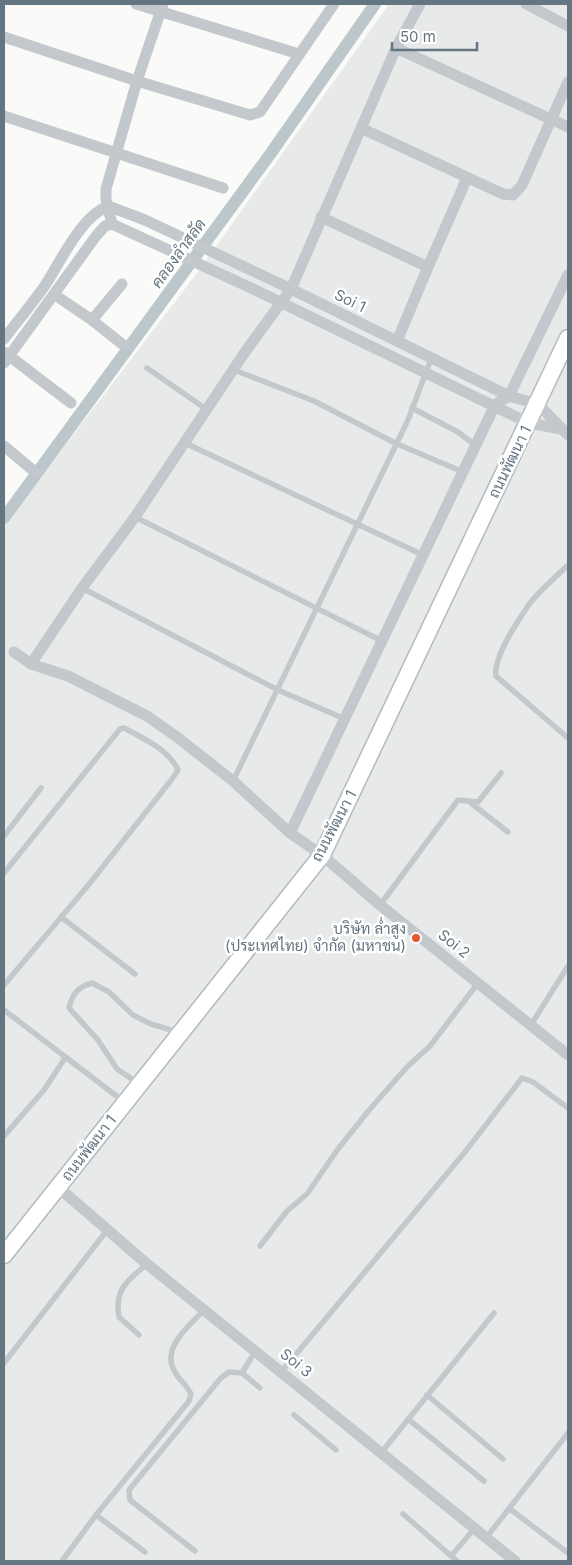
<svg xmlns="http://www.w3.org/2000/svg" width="572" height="1565" font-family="Inter,Sarabun,sans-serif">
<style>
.built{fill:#e8e9e9}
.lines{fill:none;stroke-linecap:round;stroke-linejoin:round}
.canal{stroke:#bbc7cb;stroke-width:12}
.secondary-casing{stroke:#b3babf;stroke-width:19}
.service{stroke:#c3c8cc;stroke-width:5.5}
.minor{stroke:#c3c8cc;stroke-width:11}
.secondary{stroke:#fff;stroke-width:16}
.poi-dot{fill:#e4572e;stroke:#fff;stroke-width:2}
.labels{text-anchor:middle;stroke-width:5;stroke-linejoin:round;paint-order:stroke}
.street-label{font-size:15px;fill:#657683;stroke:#fff}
.poi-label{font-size:15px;fill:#657683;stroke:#fff;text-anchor:end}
.water-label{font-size:16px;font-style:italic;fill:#60757c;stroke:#fff}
</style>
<rect width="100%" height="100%" fill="#fafaf8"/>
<!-- built -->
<path class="built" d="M 389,4 L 568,4 L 568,1561 L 4,1561 L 4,525 L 194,277 Z"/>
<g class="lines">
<!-- canal -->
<path class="canal" d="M 4,518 L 271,153 L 375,4"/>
<defs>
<path id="secondary" d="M 4,1255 L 322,855 L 568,338"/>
</defs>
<!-- secondary casing -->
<use href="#secondary" class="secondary-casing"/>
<!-- service -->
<g class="service">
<path d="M 147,368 L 206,409"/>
<path d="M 234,370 L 314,401 L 395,443 L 463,472"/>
<path d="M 412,408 L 458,432 L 476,446"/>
<path d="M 185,443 L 423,555"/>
<path d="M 135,517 L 382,641"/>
<path d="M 568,565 C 556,577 541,589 530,603 C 519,619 493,657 496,676 L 568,738"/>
<path d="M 82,588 L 278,690 L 345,719"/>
<path d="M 233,781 L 408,420 L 431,359"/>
<path d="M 471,803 L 508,832"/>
<path d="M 4,836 L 41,788"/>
<path d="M 4,873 L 120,729 L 124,728 C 143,738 169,750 178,770 L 172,779 L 90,883 L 4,985"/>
<path d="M 380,905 L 458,800 L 478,802 L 501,773"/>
<path d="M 61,917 L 135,974"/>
<path d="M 4,1010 L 123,1101"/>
<path d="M 531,1025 L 568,966"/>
<path d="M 138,1083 L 117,1069 L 98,1040 L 69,1008 C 72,994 78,987 92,983 L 109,992 L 133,1015 L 151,1024 L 178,1032"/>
<path d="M 4,1136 L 44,1090 L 65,1058"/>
<path d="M 260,1246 L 287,1211 L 307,1194 L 338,1149 L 370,1109 L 407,1067 L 430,1046 L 478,983"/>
<path d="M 139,1335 L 119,1317 C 114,1289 128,1280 147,1264"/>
<path d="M 4,1363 L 108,1229"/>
<path d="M 282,1371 L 465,1152 L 522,1078 L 533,1082 L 568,1108"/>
<path d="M 242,1373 L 260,1388"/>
<path d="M 427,1395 L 503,1459"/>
<path d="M 294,1415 L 336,1450"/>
<path d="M 408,1419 L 484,1481"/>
<path d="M 381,1453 L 494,1313"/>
<path d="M 510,1509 L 568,1553"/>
<path d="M 403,1514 L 457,1561"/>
<path d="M 96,1515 L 145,1552"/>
<path d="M 486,1538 L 568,1433"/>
<path d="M 195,1551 L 130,1500 L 129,1490 L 220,1379 L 229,1372 L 242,1373 L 256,1350"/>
<path d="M 451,1556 L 475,1528"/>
<path d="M 62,1561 L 96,1515 L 189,1401 L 191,1394 C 187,1385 179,1380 175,1372 C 160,1348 190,1325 205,1309"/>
</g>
<!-- minor -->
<g class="minor">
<path d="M 136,4 L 299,54"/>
<path d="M 526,4 L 568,26"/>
<path d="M 4,37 L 137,81 L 250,115 L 260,112 L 334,4"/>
<path d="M 396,48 L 568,127"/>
<path d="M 4,116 L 223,188"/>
<path d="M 363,129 L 503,194 L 513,195 L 522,185 L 568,82"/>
<path d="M 321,217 L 428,267 L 467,178"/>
<path d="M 112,224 L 106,199 L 106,189 L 137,81 L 163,4"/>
<path d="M 55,295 L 92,320 L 122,344"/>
<path d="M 92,320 L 122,284"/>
<path d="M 4,339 C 17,322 31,305 44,287 C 60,263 81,216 108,206 L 145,220 L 291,289 L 509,396 L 538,404 L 568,435"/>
<path d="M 397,341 L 428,267"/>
<path d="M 4,352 L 71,403"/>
<path d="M 4,363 L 96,236 L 105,226 L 112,224 L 249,287 L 529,423 L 561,429"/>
<path d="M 4,446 L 35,472"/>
<path d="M 14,652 L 31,664 L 68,676 L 147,716 L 177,737 L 233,781 L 290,833 L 322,855 L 380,905 L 568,1055"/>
<path d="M 31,664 L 82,588 L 135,517 L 245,352 L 291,289 L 396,48 L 420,4"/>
<path d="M 290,833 L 495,405 L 509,396 L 568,275"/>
<path d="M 58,1187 L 147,1264 L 515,1561"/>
</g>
<!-- secondary -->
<use href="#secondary" class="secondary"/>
</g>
<!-- markers -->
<circle class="poi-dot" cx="416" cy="938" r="5"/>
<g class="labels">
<!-- street labels -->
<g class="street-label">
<text transform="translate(350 301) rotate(26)" y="5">Soi 1</text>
<text transform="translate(510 462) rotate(-64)" y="5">ถนนพัฒนา 1</text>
<text transform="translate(334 826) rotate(-62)" y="5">ถนนพัฒนา 1</text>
<text transform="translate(454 944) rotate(39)" y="5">Soi 2</text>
<text transform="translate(89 1148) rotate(-52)" y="5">ถนนพัฒนา 1</text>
<text transform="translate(296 1363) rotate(39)" y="5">Soi 3</text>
</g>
<!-- poi labels -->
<g class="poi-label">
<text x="406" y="934">บริษัท ล่ำสูง<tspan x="406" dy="17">(ประเทศไทย) จำกัด (มหาชน)</tspan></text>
</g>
<!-- water labels -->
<g class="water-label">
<text transform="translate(178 253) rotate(-54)" y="6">คลองลำสลัด</text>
</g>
</g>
<!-- border -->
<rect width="572" height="1565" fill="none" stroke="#657683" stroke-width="10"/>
<!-- scale -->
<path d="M392 42v8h85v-8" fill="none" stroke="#657683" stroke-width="2.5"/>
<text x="400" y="42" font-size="15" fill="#657683" stroke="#ffffff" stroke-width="4" paint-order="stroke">50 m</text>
</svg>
